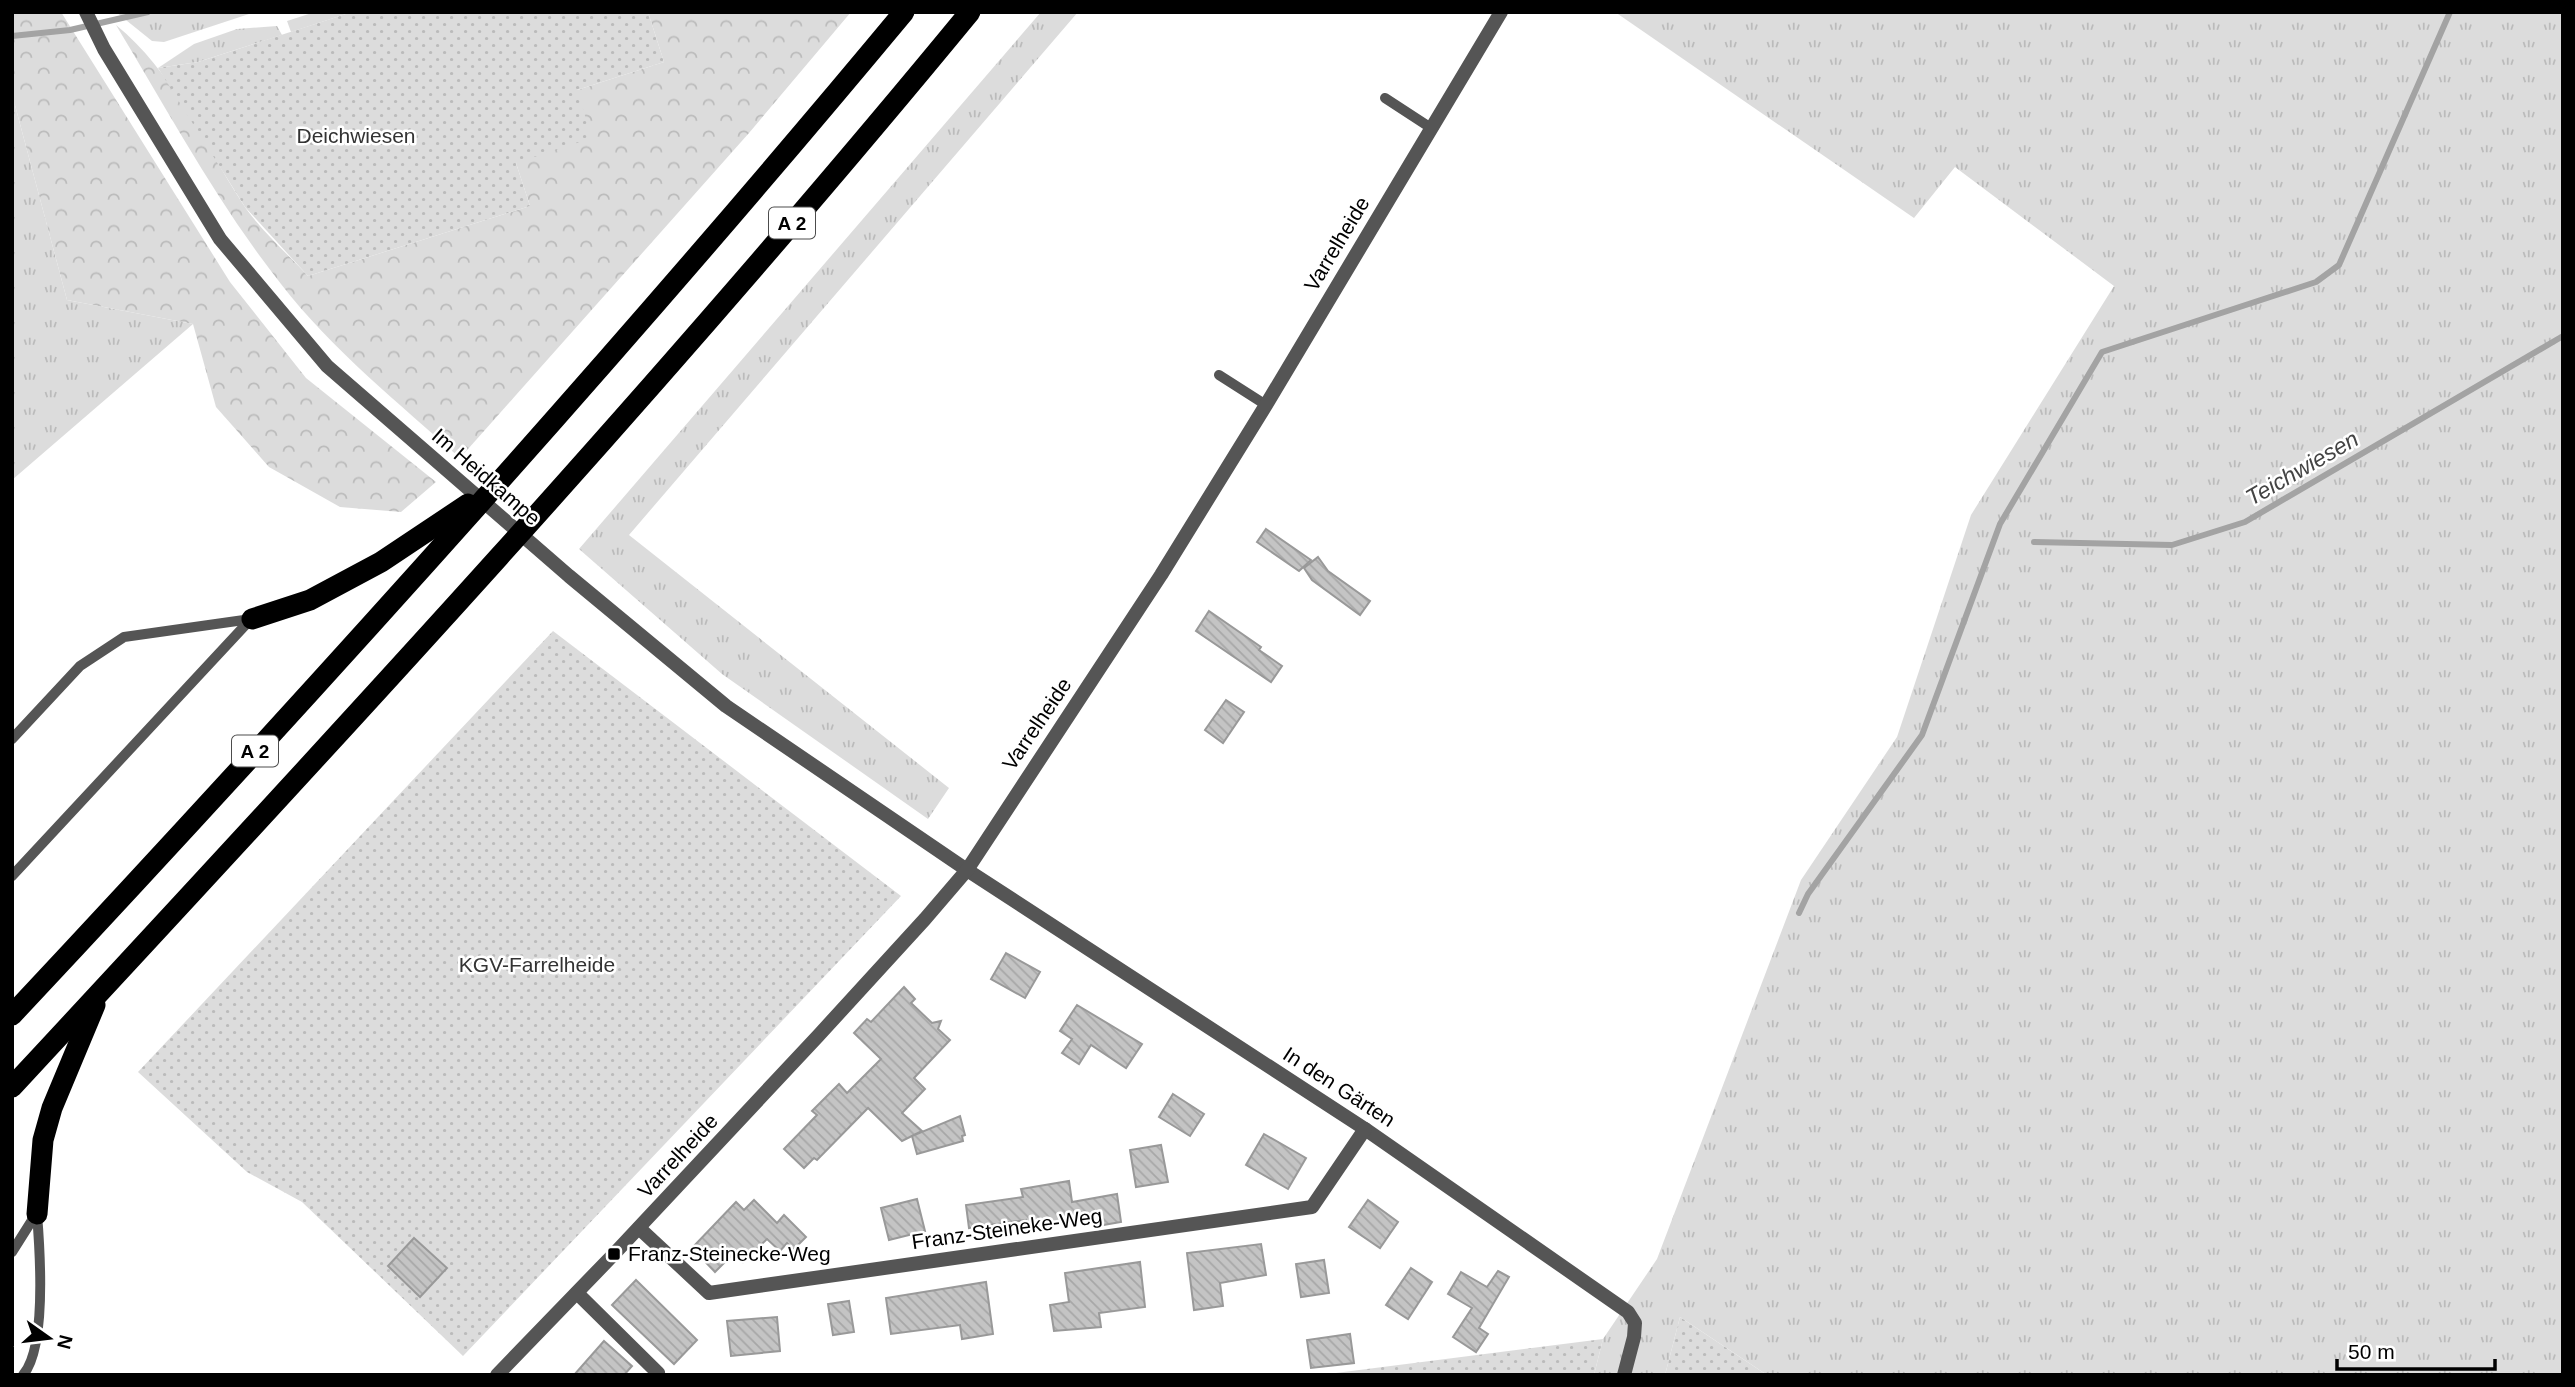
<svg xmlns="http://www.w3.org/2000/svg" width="2575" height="1387" font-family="Arial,sans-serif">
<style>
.grass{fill:url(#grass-tufts)}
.forest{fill:url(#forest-crowns)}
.garden{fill:url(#garden-dots)}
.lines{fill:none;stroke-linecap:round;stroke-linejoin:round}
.stream{stroke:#a3a3a3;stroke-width:6}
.building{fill:url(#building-back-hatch);stroke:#999;stroke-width:2}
.service{stroke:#555;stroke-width:10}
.minor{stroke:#555;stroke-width:14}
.motorway{stroke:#000;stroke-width:21}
.poi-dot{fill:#000;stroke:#fff;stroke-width:2.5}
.labels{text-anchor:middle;stroke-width:5;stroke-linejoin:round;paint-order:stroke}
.shield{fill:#fff;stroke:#4c4c4c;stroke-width:2}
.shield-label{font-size:19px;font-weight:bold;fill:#000}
.park-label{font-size:21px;fill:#333;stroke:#fff}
.street-label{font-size:21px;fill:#000;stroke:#fff}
.poi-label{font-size:21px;fill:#000;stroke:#fff;text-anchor:start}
.water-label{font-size:23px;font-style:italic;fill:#444;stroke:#fff}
</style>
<defs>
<pattern id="grass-tufts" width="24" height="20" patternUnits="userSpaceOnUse" patternTransform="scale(1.75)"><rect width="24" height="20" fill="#dcdcdc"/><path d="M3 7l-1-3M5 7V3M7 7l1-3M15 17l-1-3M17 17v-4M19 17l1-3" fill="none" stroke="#bbb"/></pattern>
<pattern id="forest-crowns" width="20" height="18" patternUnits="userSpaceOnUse" patternTransform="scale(1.75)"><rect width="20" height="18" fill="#dcdcdc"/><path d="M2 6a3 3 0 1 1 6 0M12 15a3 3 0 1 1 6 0" fill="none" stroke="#bbb"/></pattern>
<pattern id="garden-dots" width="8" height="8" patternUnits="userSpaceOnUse" patternTransform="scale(1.75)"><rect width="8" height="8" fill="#dcdcdc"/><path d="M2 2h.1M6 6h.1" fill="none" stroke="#bbb" stroke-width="1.8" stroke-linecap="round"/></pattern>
<pattern id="building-back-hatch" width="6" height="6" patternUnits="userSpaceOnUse" patternTransform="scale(1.75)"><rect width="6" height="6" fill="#c4c4c4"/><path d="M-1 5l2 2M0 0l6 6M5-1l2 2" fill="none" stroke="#a7a7a7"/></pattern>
</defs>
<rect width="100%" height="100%" fill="#fff"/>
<!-- grass -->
<g class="grass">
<path d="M 116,12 L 248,12 L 249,14 L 164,42 L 152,41 Z"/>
<path d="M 315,12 L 352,12 L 291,32 L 287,21 Z"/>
<path d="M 1041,12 L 1078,12 L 629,535 L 949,788 L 928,819 L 722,674 L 579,549 Z"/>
<path d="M 1615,12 L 2563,12 L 2563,1375 L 1767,1375 L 1680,1317 L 1665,1375 L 1594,1375 L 1603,1339 L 1657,1259 L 1801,880 L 1897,737 L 1971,515 L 2114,286 L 1955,167 L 1914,218 Z"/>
<path d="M 277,26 L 282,35 L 198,62 L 158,68 L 194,44 L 237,29 Z"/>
<path d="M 12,94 L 67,300 L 193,324 L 12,480 Z"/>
</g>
<!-- forest -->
<g class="forest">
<path d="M 12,12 L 61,12 L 230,282 L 306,378 L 436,482 L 401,512 L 340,507 L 269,467 L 216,407 L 193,324 L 67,300 L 12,94 Z"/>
<path d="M 648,12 L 851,12 L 749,133 L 460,458 C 399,403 332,350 281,284 C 218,204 169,113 116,25 C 172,70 204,144 243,204 C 260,230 287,253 308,276 L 530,206 L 516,163 L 577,90 L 664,62 Z"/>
</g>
<!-- garden -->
<g class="garden">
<path d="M 352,12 L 648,12 L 664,62 L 577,90 L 592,138 L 516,163 L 530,206 L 308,276 L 245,207 L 158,68 L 198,62 Z"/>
<path d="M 553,631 L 901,896 L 463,1356 L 302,1202 L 247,1172 L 138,1072 Z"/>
<path d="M 1680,1317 L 1767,1375 L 1665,1375 Z"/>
<path d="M 1603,1339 L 1594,1375 L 1320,1375 Z"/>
</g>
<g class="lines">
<!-- stream -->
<g class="stream">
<path d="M 12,36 L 70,30 L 148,12"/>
<path d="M 2034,542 L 2172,545 L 2245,522 L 2563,336"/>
<path d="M 1799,913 L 1808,894 L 1922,735 L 2000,524 L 2102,352 L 2316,282 L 2339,265 L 2450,12"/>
</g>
</g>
<!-- building -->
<g class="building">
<path d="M 1266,529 L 1311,560 L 1299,571 L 1257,542 Z"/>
<path d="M 1318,557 L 1328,571 L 1370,601 L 1360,615 L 1312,580 L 1304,568 Z"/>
<path d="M 1209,611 L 1261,647 L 1259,650 L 1282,666 L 1271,682 L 1196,631 Z"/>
<path d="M 1226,700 L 1244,712 L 1223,743 L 1205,730 Z"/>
<path d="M 1006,953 L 1040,972 L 1025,998 L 991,979 Z"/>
<path d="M 904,987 L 915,999 L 911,1003 L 932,1023 L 941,1021 L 938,1029 L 950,1040 L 914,1078 L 925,1089 L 902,1113 L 922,1131 L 902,1141 L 868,1108 L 817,1160 L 814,1158 L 804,1168 L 784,1149 L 817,1115 L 812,1111 L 839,1084 L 847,1093 L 881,1059 L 854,1033 L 867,1019 L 871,1022 Z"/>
<path d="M 1077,1005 L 1142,1044 L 1126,1068 L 1091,1045 L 1079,1064 L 1062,1053 L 1072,1039 L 1060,1031 Z"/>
<path d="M 1173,1094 L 1204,1114 L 1190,1136 L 1159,1117 Z"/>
<path d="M 960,1116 L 965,1135 L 962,1136 L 963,1141 L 917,1154 L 912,1136 Z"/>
<path d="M 1264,1134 L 1306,1158 L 1288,1189 L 1246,1165 Z"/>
<path d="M 1161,1145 L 1168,1182 L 1136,1187 L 1130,1150 Z"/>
<path d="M 1069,1181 L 1072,1202 L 1117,1194 L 1121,1222 L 1103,1225 L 1101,1214 L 1027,1227 L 1026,1220 L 969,1228 L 966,1205 L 1023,1197 L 1021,1189 Z"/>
<path d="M 917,1199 L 925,1231 L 889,1240 L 881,1208 Z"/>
<path d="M 754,1200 L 777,1223 L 784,1215 L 806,1237 L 793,1250 L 787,1243 L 780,1251 L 767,1239 L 743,1262 L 734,1253 L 715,1272 L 692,1248 L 736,1202 L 744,1210 Z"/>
<path d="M 1368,1200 L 1398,1222 L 1380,1248 L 1349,1227 Z"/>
<path d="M 414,1238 L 447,1268 L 420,1297 L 388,1266 Z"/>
<path d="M 1261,1244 L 1266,1275 L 1220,1283 L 1223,1306 L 1194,1310 L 1187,1253 Z"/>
<path d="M 1324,1260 L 1329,1293 L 1301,1297 L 1296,1264 Z"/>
<path d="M 1140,1262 L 1145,1307 L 1099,1313 L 1101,1327 L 1054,1331 L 1050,1305 L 1069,1302 L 1065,1273 Z"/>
<path d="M 1411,1268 L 1432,1282 L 1408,1319 L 1386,1305 Z"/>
<path d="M 1498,1271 L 1509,1277 L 1479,1328 L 1488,1334 L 1476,1352 L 1453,1337 L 1472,1308 L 1448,1294 L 1461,1272 L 1487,1287 Z"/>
<path d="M 636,1280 L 697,1340 L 674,1364 L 612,1305 Z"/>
<path d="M 986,1282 L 993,1334 L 962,1339 L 960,1325 L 891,1334 L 886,1298 Z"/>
<path d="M 849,1301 L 854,1332 L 833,1335 L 828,1304 Z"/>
<path d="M 777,1317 L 780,1351 L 731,1356 L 727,1321 Z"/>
<path d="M 1350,1334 L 1354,1363 L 1311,1368 L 1307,1340 Z"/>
<path d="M 604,1341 L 632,1366 L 624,1375 L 574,1375 Z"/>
</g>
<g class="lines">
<!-- service -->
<g class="service">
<path d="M 1385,98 L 1431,128"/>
<path d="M 1219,375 L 1266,405"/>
<path d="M 12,739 L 80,666 L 124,637 L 251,619"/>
<path d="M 12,876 L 251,619"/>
<path d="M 12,1252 L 36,1214"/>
<path d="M 23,1375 C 47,1347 40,1251 37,1214"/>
</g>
<!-- minor -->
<g class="minor">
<path d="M 86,12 L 104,49 L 220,239 L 327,366 L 569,576 L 726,706 L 967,870 L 1365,1129 L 1628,1312 L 1635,1323 L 1634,1337 L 1624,1375"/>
<path d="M 639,1228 L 709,1293 L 1312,1207 L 1365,1129"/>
<path d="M 577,1293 L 658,1373 L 657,1375"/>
<path d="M 497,1375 L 614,1254 L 818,1036 L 925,919 L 967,870 L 1161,575 L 1266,405 L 1501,12"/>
</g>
<!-- motorway -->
<g class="motorway">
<path d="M 252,619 L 310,600 L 381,562 L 468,504"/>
<path d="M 12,1015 C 318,688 618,356 904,12"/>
<path d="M 12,1087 C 339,735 665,383 970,12"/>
<path d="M 37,1214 L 43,1140 L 52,1108 L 95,1005"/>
</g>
</g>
<!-- markers -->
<rect class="poi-dot" x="607" y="1247" width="14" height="14" rx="3.5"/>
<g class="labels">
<!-- shield labels -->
<g class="shield">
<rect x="769" y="207.5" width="46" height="31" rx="5"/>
<rect x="232" y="735.5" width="46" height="31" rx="5"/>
</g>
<g class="shield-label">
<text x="792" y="230">A 2</text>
<text x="255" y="758">A 2</text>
</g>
<!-- park labels -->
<g class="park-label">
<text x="356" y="143">Deichwiesen</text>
<text x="537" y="972">KGV-Farrelheide</text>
</g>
<!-- street labels -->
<g class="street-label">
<text transform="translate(1337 244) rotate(-59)" y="7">Varrelheide</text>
<text transform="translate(486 477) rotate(41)" y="7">Im Heidkampe</text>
<text transform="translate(1037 724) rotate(-56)" y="7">Varrelheide</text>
<text transform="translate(1339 1087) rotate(33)" y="7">In den Gärten</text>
<text transform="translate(678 1156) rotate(-47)" y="7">Varrelheide</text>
<text transform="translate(1007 1229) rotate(-8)" y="7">Franz-Steineke-Weg</text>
</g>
<!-- poi labels -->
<g class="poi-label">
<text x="628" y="1261">Franz-Steinecke-Weg</text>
</g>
<!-- water labels -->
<g class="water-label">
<text transform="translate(2302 468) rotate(-30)" y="8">Teichwiesen</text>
</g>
</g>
<!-- border -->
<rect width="2575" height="1387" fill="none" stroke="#000000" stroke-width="28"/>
<!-- north arrow -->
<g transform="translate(49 1338) rotate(104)" stroke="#ffffff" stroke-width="5" paint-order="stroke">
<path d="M0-5L12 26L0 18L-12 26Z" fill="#000000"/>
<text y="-10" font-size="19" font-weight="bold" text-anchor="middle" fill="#000000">N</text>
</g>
<!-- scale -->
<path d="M2337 1359v10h158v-10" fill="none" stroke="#000000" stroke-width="3.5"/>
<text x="2348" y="1359" font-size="21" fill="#000000" stroke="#ffffff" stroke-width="5" paint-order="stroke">50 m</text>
</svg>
